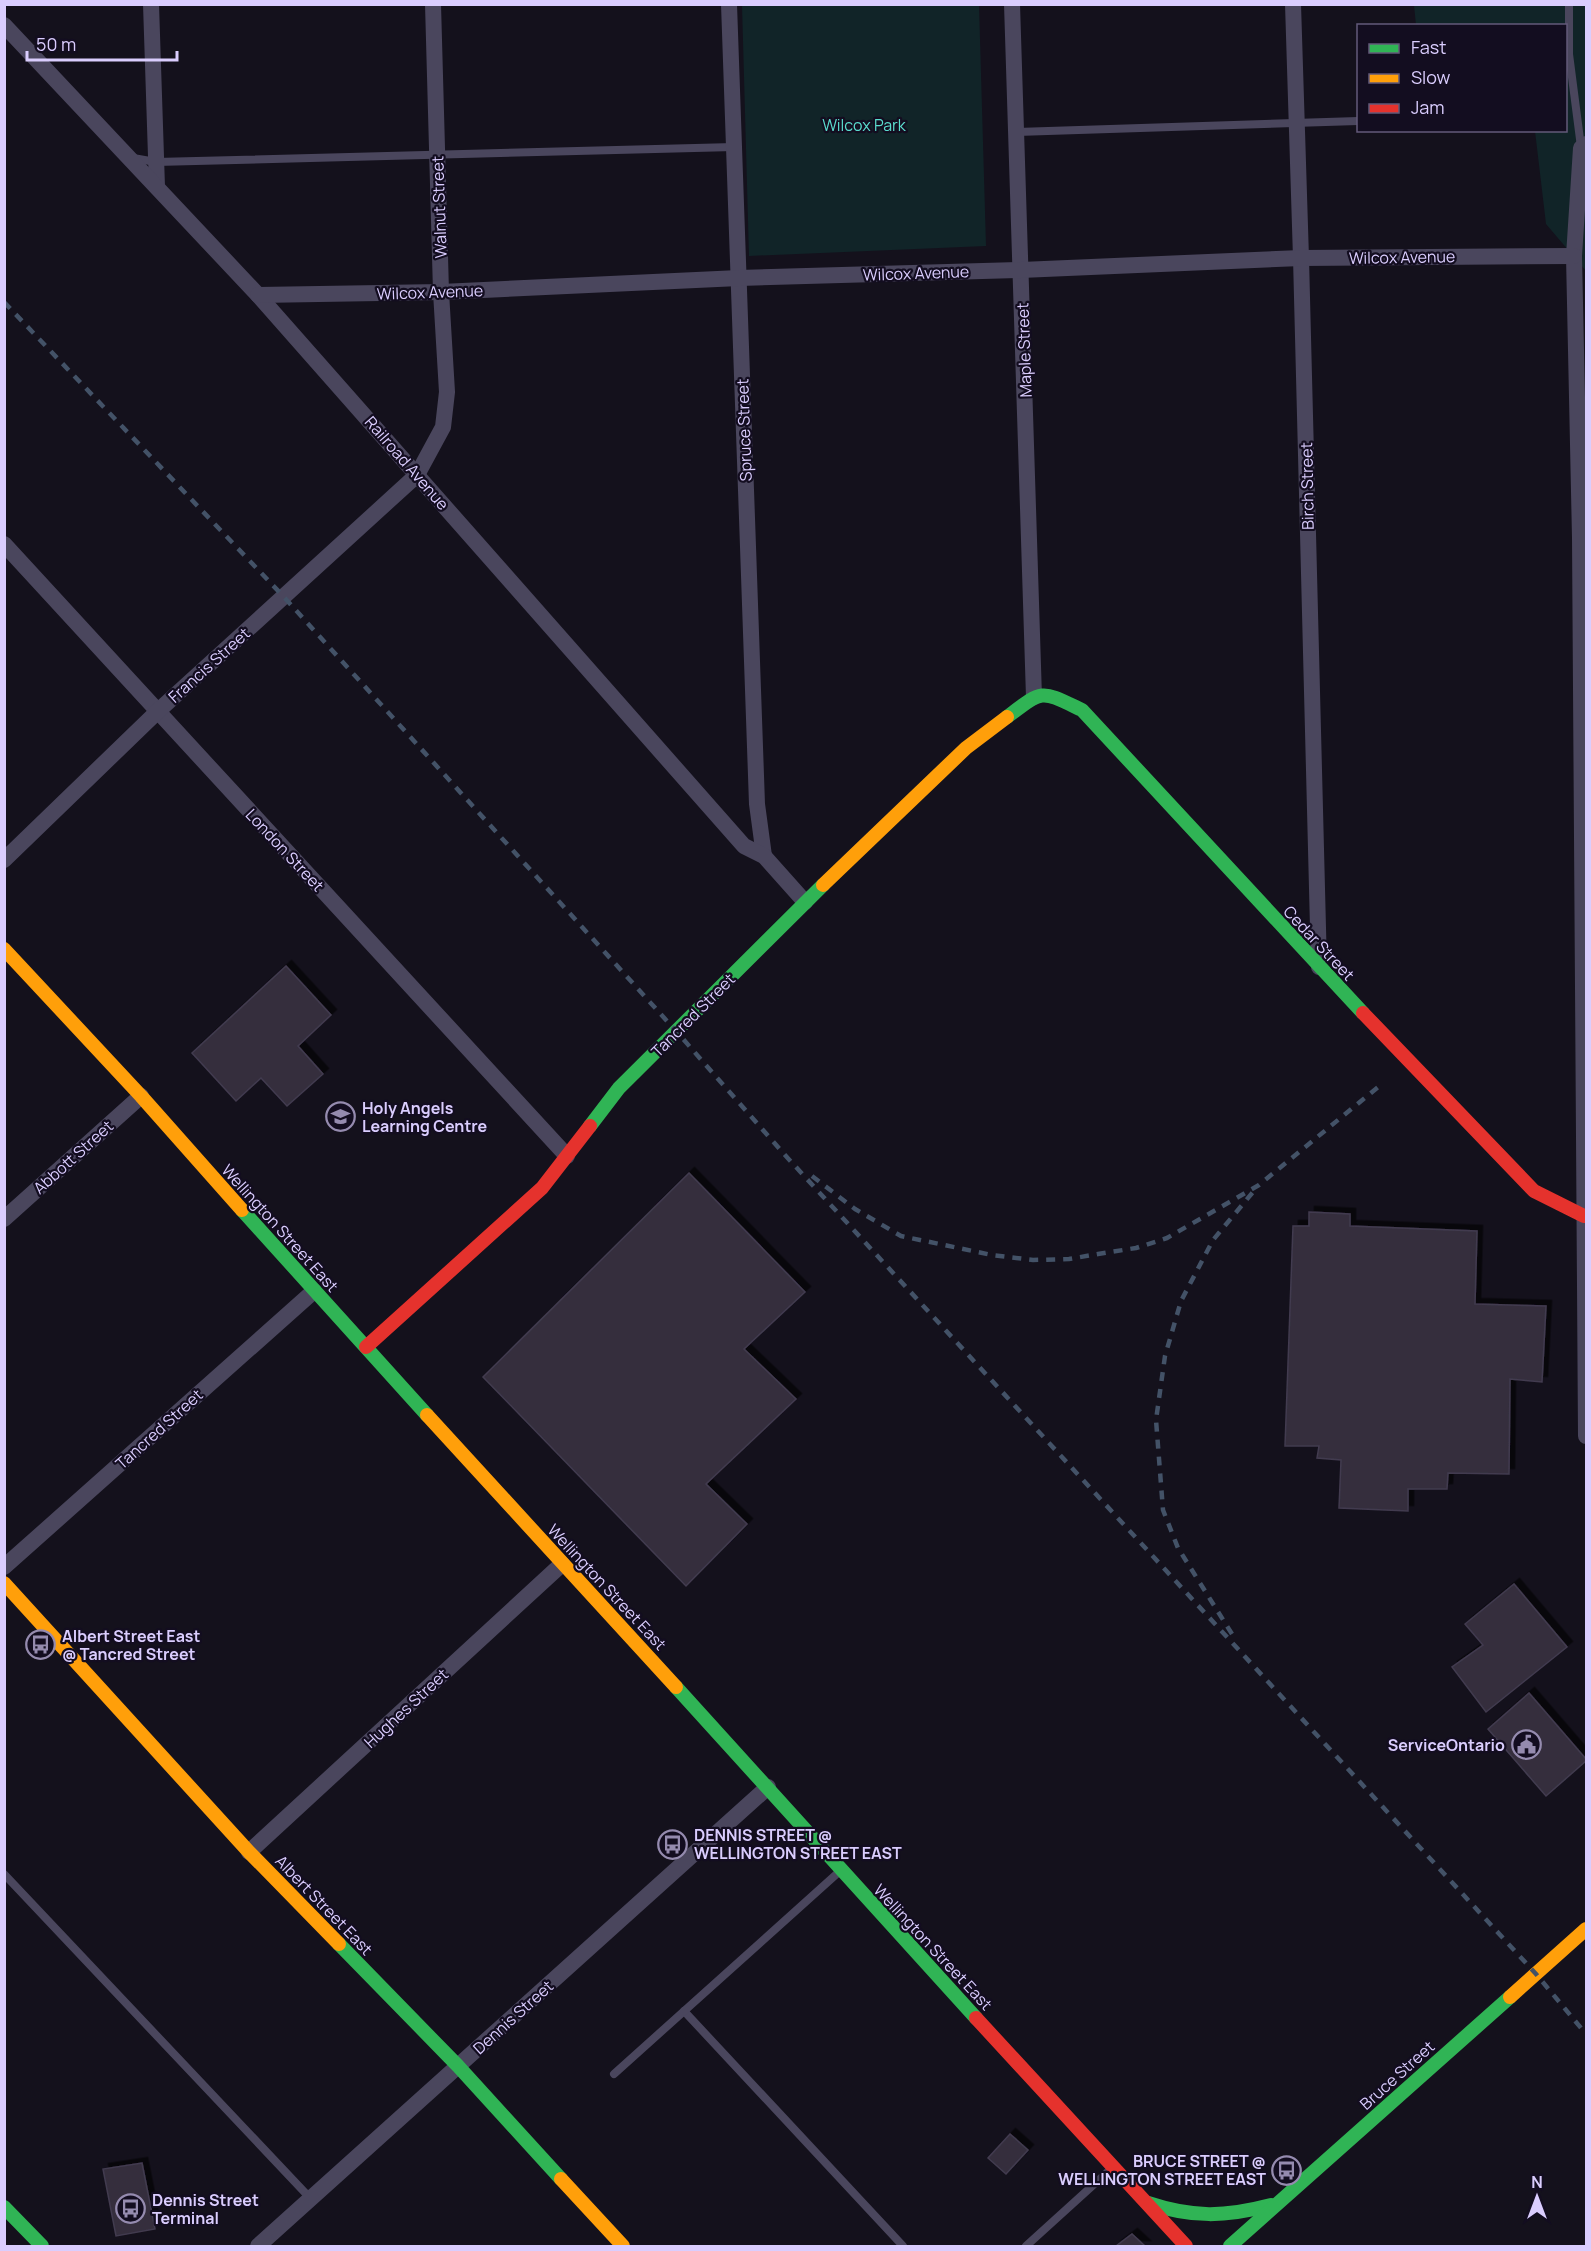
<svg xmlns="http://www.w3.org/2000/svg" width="1591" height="2251" font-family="Manrope,sans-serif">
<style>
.green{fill:#112428}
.building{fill:#342f3e;stroke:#423b4f;stroke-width:1.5;filter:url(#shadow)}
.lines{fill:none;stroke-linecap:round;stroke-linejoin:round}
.lane{stroke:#4a465d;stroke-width:8}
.street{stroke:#4a465d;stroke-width:16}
.fast{stroke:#30b455;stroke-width:14}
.slow{stroke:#ff9f0a;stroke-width:14}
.jam{stroke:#e5322d;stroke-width:14}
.rail{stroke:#435267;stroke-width:4.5;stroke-dasharray:9 8;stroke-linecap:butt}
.labels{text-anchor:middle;stroke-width:4.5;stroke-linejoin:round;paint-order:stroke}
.park-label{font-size:16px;fill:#5bdcce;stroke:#130d20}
.street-label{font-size:16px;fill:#dacdfe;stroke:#130d20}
.poi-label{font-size:16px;font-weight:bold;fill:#dacdfe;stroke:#130d20;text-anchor:start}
</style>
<defs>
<filter id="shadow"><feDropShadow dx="5.5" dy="-5.5" stdDeviation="0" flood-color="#0009"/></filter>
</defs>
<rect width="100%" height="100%" fill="#14111c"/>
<!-- green -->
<g class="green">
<path d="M 742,5 L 979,5 L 986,246 L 749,256 Z"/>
<path d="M 1414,5 L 1586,5 L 1586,271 L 1546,224 L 1535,131 L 1566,130 L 1566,26 L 1416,25 Z"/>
</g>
<!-- building -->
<g class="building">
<path d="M 286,966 L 331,1015 L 298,1046 L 323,1074 L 287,1106 L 261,1078 L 236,1101 L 192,1053 Z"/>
<path d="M 689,1173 L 805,1292 L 744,1349 L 796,1399 L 706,1484 L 747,1524 L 686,1586 L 483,1377 Z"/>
<path d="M 1309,1212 L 1350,1214 L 1350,1226 L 1477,1231 L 1475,1304 L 1546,1306 L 1542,1382 L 1510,1379 L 1509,1474 L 1448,1473 L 1447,1489 L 1408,1489 L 1408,1511 L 1339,1508 L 1341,1460 L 1317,1458 L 1319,1446 L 1285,1446 L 1293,1226 L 1309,1226 Z"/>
<path d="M 1514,1584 L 1567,1647 L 1486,1712 L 1452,1667 L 1483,1645 L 1465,1624 Z"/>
<path d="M 1529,1693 L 1586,1759 L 1586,1761 L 1546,1796 L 1488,1729 Z"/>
<path d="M 1010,2134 L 1028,2150 L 1006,2174 L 988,2158 Z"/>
<path d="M 142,2163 L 155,2229 L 116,2236 L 103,2169 Z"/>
<path d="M 1132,2234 L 1145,2246 L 1116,2246 Z"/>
</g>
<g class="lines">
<!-- lane -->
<g class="lane">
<path d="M 1569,4 L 1569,54 L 1581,147"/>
<path d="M 1017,132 L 1358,121"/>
<path d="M 133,158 L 156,162 L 734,147"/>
<path d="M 4,1874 L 311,2199"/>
<path d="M 684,2011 L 903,2246"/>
<path d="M 614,2074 L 840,1871"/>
<path d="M 1026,2246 L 1112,2168"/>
</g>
<!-- street -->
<g class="street">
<path d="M 151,4 L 157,187"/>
<path d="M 729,4 L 757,804 L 764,856"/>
<path d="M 1012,4 L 1034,697"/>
<path d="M 1293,4 L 1301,258 L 1319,967"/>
<path d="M 4,25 L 258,295 L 744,846 L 764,856 L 805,902"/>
<path d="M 1586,144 L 1581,148 L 1574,256 L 1580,538 L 1586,1436"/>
<path d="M 258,295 L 441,292 L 739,278 L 1021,270 L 1301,258 L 1574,256"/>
<path d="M 4,544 L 567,1156"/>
<path d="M 4,860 L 157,712 L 417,475 L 443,427 L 447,392 L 441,292 L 433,4"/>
<path d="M 4,1219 L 141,1096"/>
<path d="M 4,1567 L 314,1291"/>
<path d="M 249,1852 L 562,1564"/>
<path d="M 258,2246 L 768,1787"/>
</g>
<!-- fast -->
<g class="fast">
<path d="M 1007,717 C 1044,689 1040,690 1082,710 L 1363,1013"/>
<path d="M 590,1126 L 619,1088 L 823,885"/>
<path d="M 242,1210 L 427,1415"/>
<path d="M 676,1687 L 976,2018"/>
<path d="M 339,1944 L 458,2066 L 561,2179"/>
<path d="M 1148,2203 C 1193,2218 1225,2217 1271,2205"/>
<path d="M 4,2207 L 42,2246"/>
<path d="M 1230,2246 L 1510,1997"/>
</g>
<!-- slow -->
<g class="slow">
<path d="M 823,885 L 966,748 L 1007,717"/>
<path d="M 4,949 L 141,1096 L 242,1210"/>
<path d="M 427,1415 L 676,1687"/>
<path d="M 4,1583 L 249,1852 L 339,1944"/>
<path d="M 1510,1997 L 1586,1929"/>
<path d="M 561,2179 L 623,2246"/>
</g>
<!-- jam -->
<g class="jam">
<path d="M 1363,1013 L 1534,1191 L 1584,1216"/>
<path d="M 366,1347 L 542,1188 L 590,1126"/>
<path d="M 976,2018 L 1186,2246"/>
</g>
<!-- rail -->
<g class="rail">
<path d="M 4,302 L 283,596 L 676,1031 L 784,1154 L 1536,1974 L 1586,2034"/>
<path d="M 812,1176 L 855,1209 L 901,1236 L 992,1255 L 1033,1260 L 1069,1259 L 1098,1254 L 1136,1248 L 1167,1238 L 1259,1185 L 1383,1083"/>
<path d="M 1232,1634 L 1178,1548 L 1163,1510 L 1156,1420 L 1165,1356 L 1181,1301 L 1213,1240 L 1253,1192"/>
</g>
</g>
<!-- icons -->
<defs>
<symbol id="school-ring" viewBox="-11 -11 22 22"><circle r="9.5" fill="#130d20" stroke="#958baf" stroke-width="1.5"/><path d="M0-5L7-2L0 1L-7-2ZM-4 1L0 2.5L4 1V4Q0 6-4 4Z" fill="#958baf"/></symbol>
<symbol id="bus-ring" viewBox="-11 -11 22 22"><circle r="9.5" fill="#130d20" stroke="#958baf" stroke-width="1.5"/><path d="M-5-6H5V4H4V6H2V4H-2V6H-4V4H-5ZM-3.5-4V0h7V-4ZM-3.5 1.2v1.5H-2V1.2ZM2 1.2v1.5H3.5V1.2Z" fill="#958baf"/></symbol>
<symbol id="civic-ring" viewBox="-11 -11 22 22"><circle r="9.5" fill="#130d20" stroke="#958baf" stroke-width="1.5"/><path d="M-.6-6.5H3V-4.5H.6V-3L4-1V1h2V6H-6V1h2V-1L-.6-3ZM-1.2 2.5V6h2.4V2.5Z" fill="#958baf"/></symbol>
</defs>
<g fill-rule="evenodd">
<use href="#school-ring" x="324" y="1100" width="33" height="33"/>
<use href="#bus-ring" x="24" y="1628" width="33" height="33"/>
<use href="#civic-ring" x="1510" y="1728" width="33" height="33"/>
<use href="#bus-ring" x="656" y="1828" width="33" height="33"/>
<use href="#bus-ring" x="1270" y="2154" width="33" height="33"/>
<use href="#bus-ring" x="114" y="2192" width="33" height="33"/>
</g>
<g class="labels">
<!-- park labels -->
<g class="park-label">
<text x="864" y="131">Wilcox Park</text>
</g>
<!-- street labels -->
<g class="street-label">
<text transform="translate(439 207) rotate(-92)" y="6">Walnut Street</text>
<text transform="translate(1402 257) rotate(-1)" y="6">Wilcox Avenue</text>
<text transform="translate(916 273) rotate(-2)" y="6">Wilcox Avenue</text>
<text transform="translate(430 292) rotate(-2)" y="6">Wilcox Avenue</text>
<text transform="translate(1024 350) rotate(-92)" y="6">Maple Street</text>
<text transform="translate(744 430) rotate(-92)" y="6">Spruce Street</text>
<text transform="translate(407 463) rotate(49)" y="6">Railroad Avenue</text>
<text transform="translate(1307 486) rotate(-91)" y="6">Birch Street</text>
<text transform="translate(209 665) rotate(-42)" y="6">Francis Street</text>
<text transform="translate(285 850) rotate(47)" y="6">London Street</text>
<text transform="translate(1319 943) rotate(47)" y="6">Cedar Street</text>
<text transform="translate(693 1015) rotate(-45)" y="6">Tancred Street</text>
<text transform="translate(73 1157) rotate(-42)" y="6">Abbott Street</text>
<text transform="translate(280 1228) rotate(48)" y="6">Wellington Street East</text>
<text transform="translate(159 1429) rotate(-42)" y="6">Tancred Street</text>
<text transform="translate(607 1587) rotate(47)" y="6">Wellington Street East</text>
<text transform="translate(406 1708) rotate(-43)" y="6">Hughes Street</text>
<text transform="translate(324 1905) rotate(46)" y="6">Albert Street East</text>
<text transform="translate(933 1947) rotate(47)" y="6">Wellington Street East</text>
<text transform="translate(513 2017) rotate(-42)" y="6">Dennis Street</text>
<text transform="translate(1397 2075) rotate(-42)" y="6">Bruce Street</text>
</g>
<!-- poi labels -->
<g class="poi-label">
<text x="362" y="1114">Holy Angels<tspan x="362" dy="18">Learning Centre</tspan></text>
<text x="62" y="1642">Albert Street East<tspan x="62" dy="18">@ Tancred Street</tspan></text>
<text x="1505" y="1751" text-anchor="end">ServiceOntario</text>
<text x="694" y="1841">DENNIS STREET @<tspan x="694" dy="18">WELLINGTON STREET EAST</tspan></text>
<text x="1266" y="2167" text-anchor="end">BRUCE STREET @<tspan x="1266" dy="18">WELLINGTON STREET EAST</tspan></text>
<text x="152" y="2206">Dennis Street<tspan x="152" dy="18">Terminal</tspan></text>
</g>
</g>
<!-- border -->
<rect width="1591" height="2251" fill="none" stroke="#dacdfe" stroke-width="12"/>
<!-- legend -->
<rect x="1357" y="24" width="210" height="108" fill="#130d20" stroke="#635a79" stroke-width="1.5"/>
<rect x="1369" y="44" width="30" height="9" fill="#30b455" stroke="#635a79" stroke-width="1.5"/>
<text x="1411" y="54" font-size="18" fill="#dacdfe">Fast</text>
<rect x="1369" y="74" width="30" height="9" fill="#ff9f0a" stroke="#635a79" stroke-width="1.5"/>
<text x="1411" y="84" font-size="18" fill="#dacdfe">Slow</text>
<rect x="1369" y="104" width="30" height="9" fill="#e5322d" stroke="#635a79" stroke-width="1.5"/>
<text x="1411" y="114" font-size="18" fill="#dacdfe">Jam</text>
<!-- north arrow -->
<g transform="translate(1537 2197)" stroke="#130d20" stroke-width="4.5" paint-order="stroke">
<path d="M0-4.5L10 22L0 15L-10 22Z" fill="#dacdfe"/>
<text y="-9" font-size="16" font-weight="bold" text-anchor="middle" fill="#dacdfe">N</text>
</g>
<!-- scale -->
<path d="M27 51v9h150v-9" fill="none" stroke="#dacdfe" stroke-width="3"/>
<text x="36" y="51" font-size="18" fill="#dacdfe" stroke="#130d20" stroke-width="4.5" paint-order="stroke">50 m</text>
</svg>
